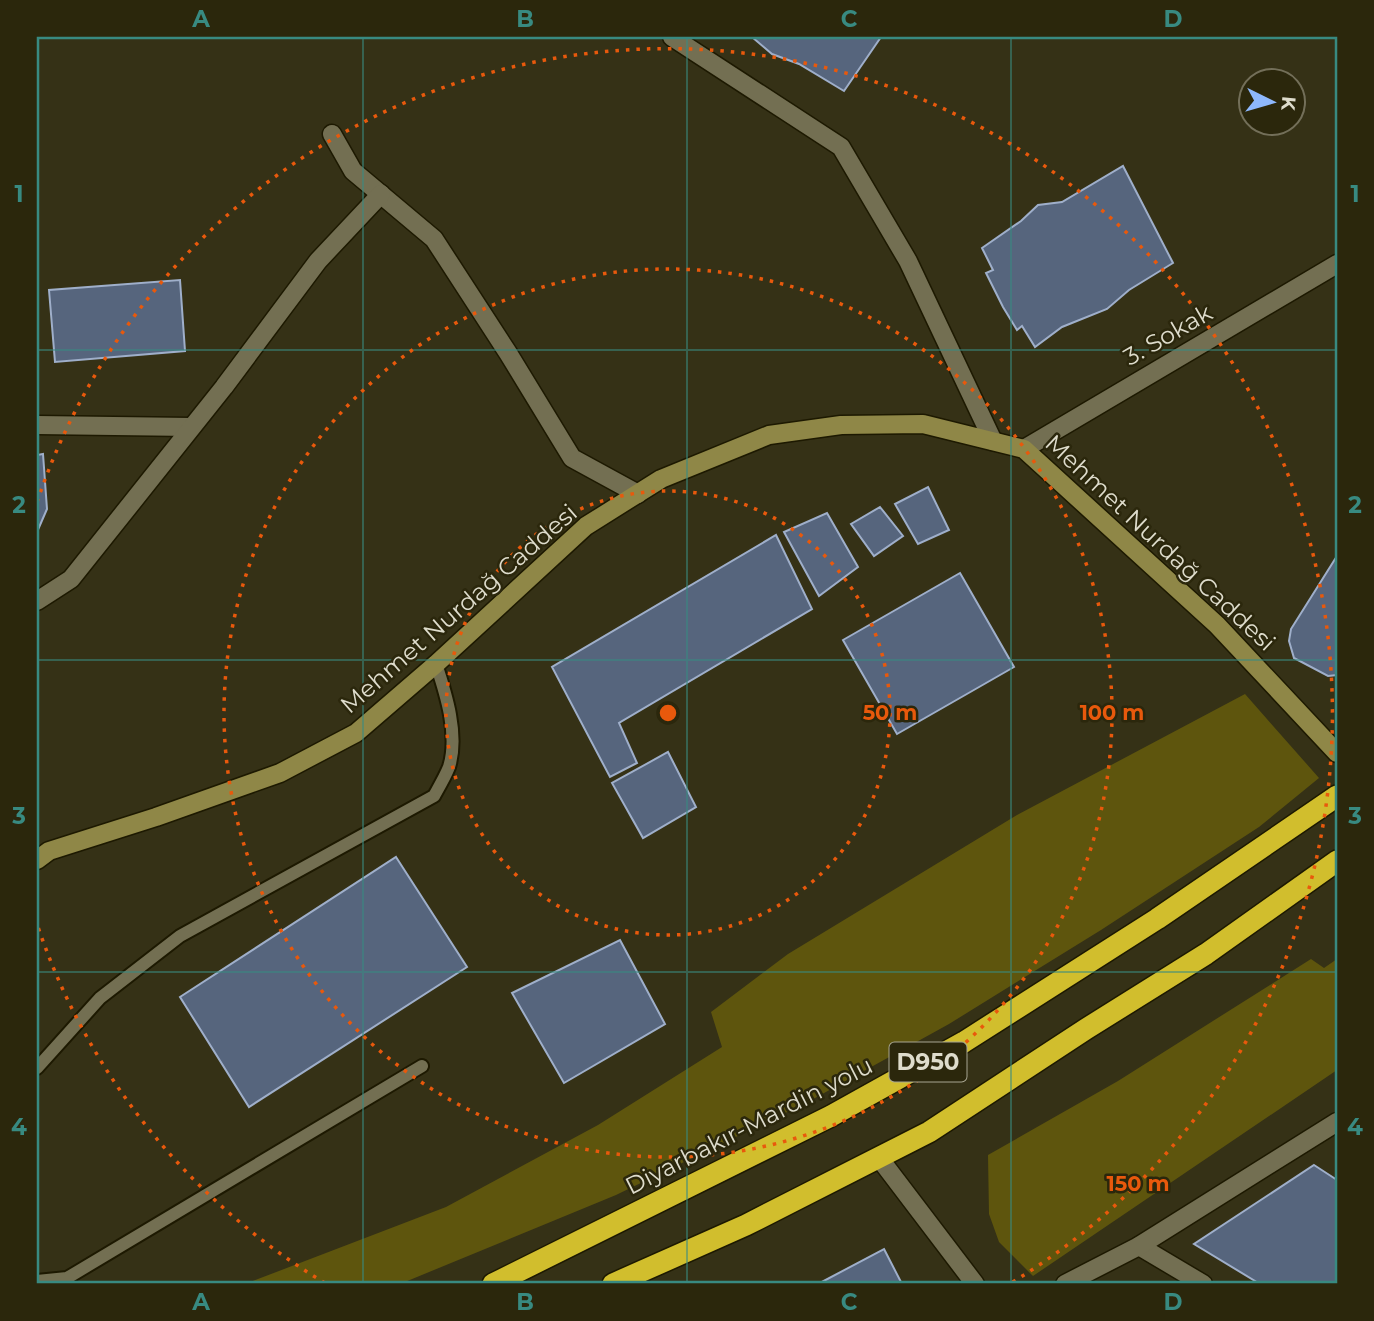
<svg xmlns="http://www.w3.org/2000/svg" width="1374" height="1321" font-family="Montserrat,sans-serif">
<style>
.green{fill:#5e550d}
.building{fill:#56657d;stroke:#9fafca;stroke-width:2}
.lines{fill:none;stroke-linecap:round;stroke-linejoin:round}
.lane-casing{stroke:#1d1901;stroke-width:16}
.street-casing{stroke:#1d1901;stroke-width:21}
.secondary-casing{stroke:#1d1901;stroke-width:21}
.highway-casing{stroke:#1d1901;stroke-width:24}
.lane{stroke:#736f52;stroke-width:12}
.street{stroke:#736f52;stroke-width:18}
.secondary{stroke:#8f8747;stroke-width:18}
.highway{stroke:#d1be2d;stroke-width:21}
.grid{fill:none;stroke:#388a81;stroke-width:2;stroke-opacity:0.55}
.ring{fill:none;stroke:#e8590c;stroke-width:3.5;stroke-dasharray:3.5 7}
.labels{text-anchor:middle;stroke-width:5;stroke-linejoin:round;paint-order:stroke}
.shield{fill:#2b270c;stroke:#a8a692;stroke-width:2}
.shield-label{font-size:23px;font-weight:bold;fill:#dedccc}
.street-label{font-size:24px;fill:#dedccc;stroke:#2b270c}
.centre{fill:#e8590c;stroke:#2b270c;stroke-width:3.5}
.ring-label{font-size:21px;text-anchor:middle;font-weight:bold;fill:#e8590c;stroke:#2b270c;stroke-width:5;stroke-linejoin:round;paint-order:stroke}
.neatline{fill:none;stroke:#388a81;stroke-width:2.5}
.grid-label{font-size:23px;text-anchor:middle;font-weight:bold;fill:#388a81}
</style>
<rect width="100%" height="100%" fill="#353116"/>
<!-- green -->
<g class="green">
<path d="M 1245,694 L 1319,778 L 1259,827 L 1101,930 L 949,1024 L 806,1103 L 616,1195 L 400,1284 L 245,1284 L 446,1207 L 598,1125 L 722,1047 L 711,1012 L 788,954 L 1017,815 Z"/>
<path d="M 1311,959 L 1324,968 L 1337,959 L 1337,1070 L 1033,1276 L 999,1242 L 989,1214 L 988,1155 L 1118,1081 Z"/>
</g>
<!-- building -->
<g class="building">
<path d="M 752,37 L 881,37 L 844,91 L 799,64 L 772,54 Z"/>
<path d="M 1123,166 L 1173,263 L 1129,290 L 1107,309 L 1062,327 L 1035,347 L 1022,326 L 1017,330 L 1003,307 L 986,273 L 993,270 L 982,248 L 1021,221 L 1038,205 L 1062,202 Z"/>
<path d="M 180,280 L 185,351 L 55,362 L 49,290 Z"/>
<path d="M 43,454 L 47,509 L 37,532 L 37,455 Z"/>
<path d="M 928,487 L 949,530 L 918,544 L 895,504 Z"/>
<path d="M 880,507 L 903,536 L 874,556 L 851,524 Z"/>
<path d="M 827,513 L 858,567 L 819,596 L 784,532 Z"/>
<path d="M 776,535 L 812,609 L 619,723 L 637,763 L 610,777 L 552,667 Z"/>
<path d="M 1337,556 L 1337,675 L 1328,676 L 1294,658 L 1289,641 L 1291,629 Z"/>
<path d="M 960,573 L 1014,667 L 897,734 L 843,640 Z"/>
<path d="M 668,752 L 696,807 L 643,838 L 612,783 Z"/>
<path d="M 396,857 L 467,967 L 249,1107 L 180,997 Z"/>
<path d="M 620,940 L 665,1024 L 564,1083 L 512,993 Z"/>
<path d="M 1314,1165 L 1337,1180 L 1337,1284 L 1260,1284 L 1194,1244 Z"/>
<path d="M 884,1249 L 902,1284 L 818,1284 Z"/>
</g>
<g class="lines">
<defs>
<g id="lane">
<path d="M 37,1068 L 100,998 L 180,936 L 434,796 C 439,787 445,777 449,767 C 459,735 446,694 436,664"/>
<path d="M 37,1281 L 67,1278 L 422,1066"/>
</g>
<g id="street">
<path d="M 672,37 L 841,147 L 908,261 L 993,441"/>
<path d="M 332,134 L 353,171 L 434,239 L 508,353 L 572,458 L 638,494"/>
<path d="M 37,425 L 191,427"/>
<path d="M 1024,449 L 1337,264"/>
<path d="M 37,601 L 71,579 L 224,387 L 318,261 L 381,194"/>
<path d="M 880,1159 L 975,1284"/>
<path d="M 1139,1246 L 1203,1284"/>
<path d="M 1065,1284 L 1139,1246 L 1337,1122"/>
</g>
<path id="secondary" d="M 37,860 L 49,851 L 156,817 L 280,773 L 356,733 L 436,664 L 586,526 L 661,479 L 769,435 L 841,425 L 923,424 L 1024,449 L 1217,625 L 1337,753"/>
<g id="highway">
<path d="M 493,1284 L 831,1116 L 964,1042 L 1157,919 L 1337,796"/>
<path d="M 613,1284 L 746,1225 L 929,1132 L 1086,1029 L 1206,954 L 1337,861"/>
</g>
</defs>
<!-- lane casing -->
<use href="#lane" class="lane-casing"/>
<!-- street casing -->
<use href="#street" class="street-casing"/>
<!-- secondary casing -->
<use href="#secondary" class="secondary-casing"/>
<!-- highway casing -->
<use href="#highway" class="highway-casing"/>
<!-- lane -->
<use href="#lane" class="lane"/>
<!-- street -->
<use href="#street" class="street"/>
<!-- secondary -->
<use href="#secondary" class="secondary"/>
<!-- highway -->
<use href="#highway" class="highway"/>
</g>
<!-- grid -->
<path class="grid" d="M 363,37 L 363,1284M 687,37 L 687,1284M 1011,37 L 1011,1284M 37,350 L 1337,350M 37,660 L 1337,660M 37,972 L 1337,972"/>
<!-- distance rings -->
<g class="ring">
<circle cx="668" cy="713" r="222"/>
<circle cx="668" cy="713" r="444"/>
<path d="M325 1283A665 665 0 0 1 37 924M37 502A665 665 0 1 1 1011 1283"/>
</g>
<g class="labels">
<!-- shield labels -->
<rect class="shield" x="889.5" y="1042.5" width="77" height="39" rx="5"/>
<g class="shield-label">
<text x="928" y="1070">D950</text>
</g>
<!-- street labels -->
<g class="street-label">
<text transform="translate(1168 335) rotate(-30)" y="8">3. Sokak</text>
<text transform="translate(1160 543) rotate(43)" y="8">Mehmet Nurdağ Caddesi</text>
<text transform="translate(459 609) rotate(-41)" y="8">Mehmet Nurdağ Caddesi</text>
<text transform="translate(749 1126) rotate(-27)" y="8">Diyarbakır-Mardin yolu</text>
</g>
</g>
<circle cx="668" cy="713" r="10" class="centre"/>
<g class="ring-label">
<text x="890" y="720">50 m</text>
<text x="1112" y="720">100 m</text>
<text x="1138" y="1191">150 m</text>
</g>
<!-- border -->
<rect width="1374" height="1321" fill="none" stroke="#2b270c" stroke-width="77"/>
<!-- north arrow -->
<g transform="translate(1272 102) rotate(95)"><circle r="33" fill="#2b270c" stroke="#736f59" stroke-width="2"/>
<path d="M0-5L12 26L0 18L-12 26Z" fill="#8eb8fd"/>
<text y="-10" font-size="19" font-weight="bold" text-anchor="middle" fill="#dedccc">K</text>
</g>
<rect x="38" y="38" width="1298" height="1244" class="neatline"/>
<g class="grid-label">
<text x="201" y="27">A</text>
<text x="525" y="27">B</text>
<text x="849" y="27">C</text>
<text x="1173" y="27">D</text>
<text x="19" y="202">1</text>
<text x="1355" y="202">1</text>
<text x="19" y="513">2</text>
<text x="1355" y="513">2</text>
<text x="19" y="824">3</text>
<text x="1355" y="824">3</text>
<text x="19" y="1135">4</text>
<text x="1355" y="1135">4</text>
<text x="201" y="1310">A</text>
<text x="525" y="1310">B</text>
<text x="849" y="1310">C</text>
<text x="1173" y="1310">D</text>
</g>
</svg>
